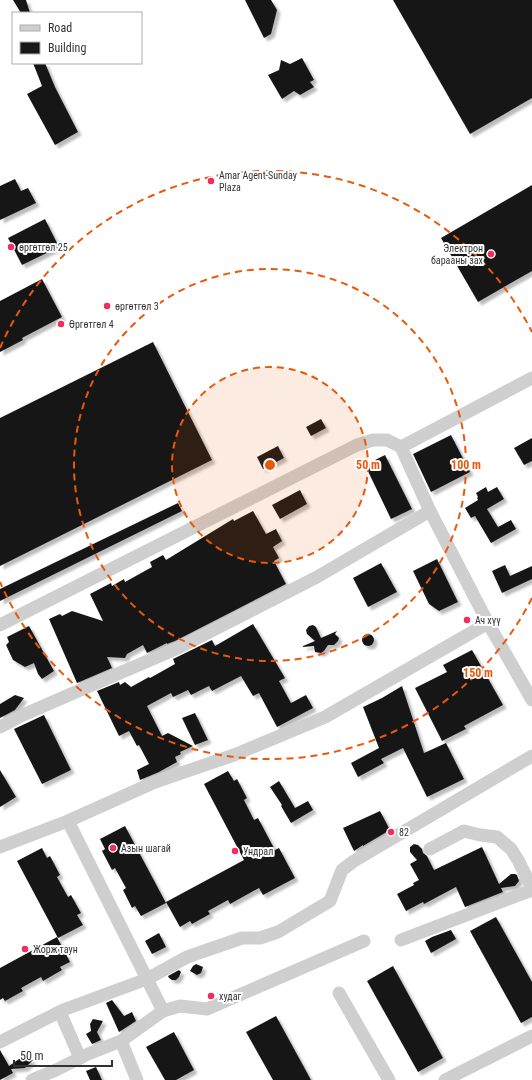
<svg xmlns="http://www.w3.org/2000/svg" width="532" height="1080" font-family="'Roboto Condensed',sans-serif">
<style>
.building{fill:#191919;filter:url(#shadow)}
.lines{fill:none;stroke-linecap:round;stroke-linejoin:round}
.minor{stroke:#cfcfcf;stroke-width:13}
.ring{fill:none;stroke:#e8590c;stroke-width:2;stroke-dasharray:7 5}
.poi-dot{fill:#f12d5c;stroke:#fff;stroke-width:1.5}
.labels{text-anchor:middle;stroke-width:4;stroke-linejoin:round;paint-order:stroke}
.poi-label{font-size:10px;fill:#323232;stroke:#fff;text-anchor:start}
.centre{fill:#e8590c;stroke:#fff;stroke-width:2}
.ring-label{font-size:12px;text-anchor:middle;font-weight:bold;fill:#e8590c;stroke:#fff;stroke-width:4;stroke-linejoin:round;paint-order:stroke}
</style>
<defs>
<filter id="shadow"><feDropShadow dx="3.5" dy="3.5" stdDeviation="1" flood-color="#0004"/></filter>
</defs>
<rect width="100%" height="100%" fill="#fff"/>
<!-- building -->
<g class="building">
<path d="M 13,0 L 26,0 L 30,13 L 21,13 Z"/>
<path d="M 245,0 L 271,0 L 277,10 L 271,34 L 264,38 Z"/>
<path d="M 393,0 L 532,0 L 532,98 L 470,134 Z"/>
<path d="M 302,58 L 314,80 L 310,82 L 314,87 L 300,95 L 294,91 L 282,99 L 268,75 L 279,70 L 281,60 L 290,64 Z"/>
<path d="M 33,63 L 45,63 L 55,87 L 78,132 L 55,145 L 27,94 L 42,86 Z"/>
<path d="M 15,179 L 21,191 L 28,188 L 36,203 L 0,220 L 0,186 Z"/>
<path d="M 532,185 L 532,271 L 478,302 L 441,238 Z"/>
<path d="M 45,219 L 59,247 L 22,265 L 8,238 Z"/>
<path d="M 42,279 L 62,317 L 22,338 L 23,340 L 0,352 L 0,301 Z"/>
<path d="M 153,342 L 212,460 L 0,566 L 0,418 Z"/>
<path d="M 321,419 L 326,428 L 311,436 L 306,427 Z"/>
<path d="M 451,435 L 470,472 L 431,492 L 413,454 Z"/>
<path d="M 532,438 L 532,461 L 524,465 L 514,448 Z"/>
<path d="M 278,446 L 284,458 L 263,469 L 257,457 Z"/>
<path d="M 385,455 L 412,509 L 391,519 L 365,465 Z"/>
<path d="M 486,487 L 488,492 L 497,487 L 504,499 L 487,509 L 498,527 L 511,520 L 516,529 L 491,543 L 475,516 L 471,518 L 465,508 L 478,500 L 477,498 L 478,497 L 476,493 Z"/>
<path d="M 300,490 L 307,504 L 280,519 L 272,505 Z"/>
<path d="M 178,503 L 182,511 L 0,601 L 0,589 Z"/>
<path d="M 253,511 L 266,534 L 276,529 L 282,541 L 273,547 L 279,558 L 274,561 L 286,584 L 175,641 L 167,644 L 167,643 L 147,653 L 143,645 L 127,654 L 125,658 L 107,657 L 112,668 L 77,683 L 49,619 L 60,614 L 62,616 L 72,611 L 103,621 L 90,594 L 111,583 L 112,586 L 124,579 L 125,582 L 152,567 L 150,562 L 163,555 L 166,560 L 233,519 L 234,521 Z"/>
<path d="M 437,559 L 458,602 L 439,611 L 429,604 L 413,571 Z"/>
<path d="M 381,563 L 397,592 L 368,607 L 353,578 Z"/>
<path d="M 505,565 L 510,576 L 532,566 L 532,579 L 502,593 L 492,571 Z"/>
<path d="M 253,624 L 285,678 L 279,681 L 291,703 L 306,695 L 313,708 L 277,727 L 259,693 L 253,696 L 241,676 L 212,691 L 209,686 L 191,695 L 188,690 L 173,697 L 171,693 L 147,706 L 162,736 L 168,733 L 193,746 L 180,752 L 181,754 L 175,757 L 177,762 L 159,772 L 140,780 L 137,770 L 149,764 L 139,745 L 137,746 L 129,731 L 119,736 L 97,691 L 119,682 L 120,685 L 125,682 L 131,687 L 149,677 L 150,678 L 175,664 L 173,659 L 212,640 L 215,646 Z"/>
<path d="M 29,626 L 54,671 L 42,679 L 38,674 L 34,663 L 25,667 L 13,660 L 6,645 L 9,642 L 7,637 Z"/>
<path d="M 309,626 L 313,625 L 316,627 L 321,638 L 337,631 L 335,634 L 339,638 L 338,641 L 334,645 L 328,645 L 324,651 L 321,653 L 315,652 L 314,646 L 303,647 L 303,646 L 315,641 L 307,634 L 306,630 Z"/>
<circle cx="368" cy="640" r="6"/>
<path d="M 472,650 L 503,705 L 464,726 L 466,729 L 442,741 L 415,688 L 447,672 L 443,665 Z"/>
<path d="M 402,686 L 424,753 L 446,743 L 464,779 L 427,797 L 403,748 L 381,759 L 384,763 L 358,777 L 351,763 L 379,748 L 363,707 L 382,698 Z"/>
<path d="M 15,695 L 24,698 L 15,710 L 0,718 L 0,704 Z"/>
<path d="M 195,713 L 208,740 L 195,745 L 182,718 Z"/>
<path d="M 44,715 L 71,770 L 42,784 L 14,729 Z"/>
<path d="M 0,770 L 16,797 L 0,807 Z"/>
<path d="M 228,771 L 234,781 L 237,779 L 247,798 L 244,800 L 254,820 L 258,818 L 275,850 L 279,848 L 295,878 L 263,895 L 259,888 L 230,904 L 228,900 L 208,911 L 210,914 L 192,924 L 190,921 L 180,927 L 166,902 L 244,860 L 204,784 Z"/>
<path d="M 279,781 L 295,808 L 308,801 L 313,810 L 291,823 L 281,806 L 282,805 L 270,787 Z"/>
<path d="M 380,811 L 390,830 L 363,846 L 363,845 L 354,851 L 343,828 Z"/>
<path d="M 125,826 L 166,903 L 141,916 L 135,906 L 132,908 L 123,890 L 126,888 L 115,868 L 112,870 L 102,851 L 105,849 L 100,839 Z"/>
<path d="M 414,844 L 418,845 L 422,849 L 423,853 L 427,856 L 434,870 L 482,847 L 499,884 L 511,874 L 515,874 L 517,875 L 519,881 L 515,886 L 501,888 L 503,892 L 465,907 L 456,887 L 424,904 L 423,902 L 406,911 L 397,894 L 414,885 L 413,883 L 419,880 L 410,864 L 417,860 L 410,852 L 410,847 Z"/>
<path d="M 42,848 L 47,858 L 50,856 L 60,875 L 57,877 L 68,897 L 71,895 L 81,913 L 77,915 L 83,925 L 58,938 L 17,861 Z"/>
<path d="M 496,917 L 532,982 L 532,1017 L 521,1023 L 470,931 Z"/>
<path d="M 451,930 L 456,939 L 431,953 L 425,941 L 432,937 Z"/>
<path d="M 159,933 L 166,947 L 152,954 L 145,941 Z"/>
<path d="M 57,937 L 70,962 L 60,967 L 62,970 L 43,981 L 41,977 L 21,988 L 23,991 L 5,1001 L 3,998 L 0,1000 L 0,968 Z"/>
<path d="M 196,964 L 203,967 L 201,973 L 197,975 L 190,971 L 193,966 Z"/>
<path d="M 393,966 L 443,1058 L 418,1072 L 367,981 Z"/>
<path d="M 179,970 L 181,972 L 179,977 L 176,980 L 172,980 L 169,978 L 168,976 Z"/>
<path d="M 112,1000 L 124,1016 L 132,1012 L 136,1021 L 119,1032 L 106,1003 Z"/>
<path d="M 276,1016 L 311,1080 L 273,1080 L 246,1032 Z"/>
<path d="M 93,1019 L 103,1021 L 97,1032 L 101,1040 L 92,1044 L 86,1034 L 91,1031 L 90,1024 Z"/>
<path d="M 174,1032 L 194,1070 L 176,1080 L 165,1080 L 146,1047 Z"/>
<path d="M 0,1050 L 9,1066 L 22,1057 L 33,1060 L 25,1068 L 11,1069 L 13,1073 L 0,1080 Z"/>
<path d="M 96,1067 L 102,1080 L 90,1080 L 86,1071 Z"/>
</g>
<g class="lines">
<!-- minor -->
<g class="minor">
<path d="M 401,447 L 532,378"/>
<path d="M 0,625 L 357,445 L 373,440 L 387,440 L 401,447 L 430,511 L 488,623 L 532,700"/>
<path d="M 0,727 L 23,715 L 78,691 L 178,648 L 317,577 L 430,511"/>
<path d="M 0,847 L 68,821 L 155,782 L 234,755 L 325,717 L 488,623"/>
<path d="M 430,849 L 464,831 L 480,835 L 497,837 L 511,849 L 518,860 L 532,888"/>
<path d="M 401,940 L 532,890"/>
<path d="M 339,993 L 389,1080"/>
<path d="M 163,1011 L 180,1006 L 207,1009 L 364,941"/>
<path d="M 60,1012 L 80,1058"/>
<path d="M 121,1041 L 137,1080"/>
<path d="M 0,1042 L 63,1010 L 147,979 L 187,957 L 242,938 L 260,938 L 278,932 L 330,901 L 342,870 L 354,861 L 532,756"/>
<path d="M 32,1080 L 56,1070 L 88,1054 L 121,1041 L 163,1011 L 68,821"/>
<path d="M 445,1080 L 532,1036"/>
</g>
</g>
<!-- distance rings -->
<circle cx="270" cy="465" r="98" fill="#e8590c" fill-opacity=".12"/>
<g class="ring">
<circle cx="270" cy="465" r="98"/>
<circle cx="270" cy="465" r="196"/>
<path d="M532 598A294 294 0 0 1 0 582M0 348A294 294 0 0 1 532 332"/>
</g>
<!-- markers -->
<g class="poi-dot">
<circle cx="211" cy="181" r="4"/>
<circle cx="11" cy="247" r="4"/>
<circle cx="491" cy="254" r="4"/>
<circle cx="107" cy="306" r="4"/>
<circle cx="61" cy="324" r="4"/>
<circle cx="467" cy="620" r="4"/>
<circle cx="391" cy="832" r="4"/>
<circle cx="113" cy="848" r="4"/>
<circle cx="235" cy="851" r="4"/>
<circle cx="25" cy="949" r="4"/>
<circle cx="211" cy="996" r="4"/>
</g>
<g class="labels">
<!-- poi labels -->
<g class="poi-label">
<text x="219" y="179">Amar Agent-Sunday<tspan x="219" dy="12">Plaza</tspan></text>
<text x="19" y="251">өргөтгөл 25</text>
<text x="483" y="252" text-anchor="end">Электрон<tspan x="483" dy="12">барааны зах</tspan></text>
<text x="115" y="310">өргөтгөл 3</text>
<text x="69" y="328">Өргөтгөл 4</text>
<text x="475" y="624">Ач хүү</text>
<text x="399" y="836">82</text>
<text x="121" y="852">Азын шагай</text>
<text x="243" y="855">Ундрал</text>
<text x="33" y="953">Жорж таун</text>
<text x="219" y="1000">худаг</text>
</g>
</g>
<circle cx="270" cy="465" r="6" class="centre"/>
<g class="ring-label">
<text x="368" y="469">50 m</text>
<text x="466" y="469">100 m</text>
<text x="478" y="677">150 m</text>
</g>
<!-- legend -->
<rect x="12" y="12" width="130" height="52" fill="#ffffff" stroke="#adadad"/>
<rect x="20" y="25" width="20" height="6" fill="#cfcfcf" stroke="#adadad"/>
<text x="48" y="32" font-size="12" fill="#323232">Road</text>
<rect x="20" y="42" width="20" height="12" fill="#191919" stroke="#adadad"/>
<text x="48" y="52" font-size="12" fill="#323232">Building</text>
<!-- scale -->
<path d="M14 1060v6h98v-6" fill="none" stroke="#323232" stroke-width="2"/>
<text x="20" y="1060" font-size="12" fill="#323232" stroke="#ffffff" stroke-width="3" paint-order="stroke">50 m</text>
</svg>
